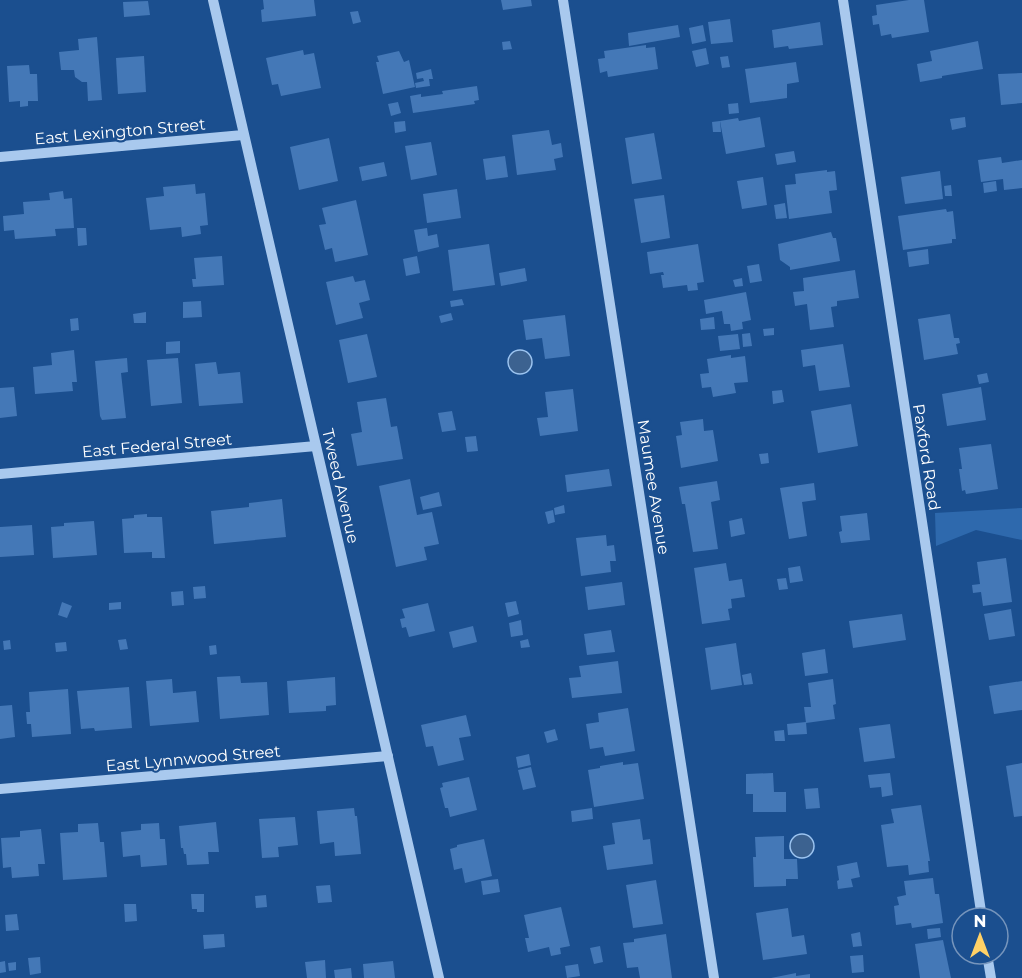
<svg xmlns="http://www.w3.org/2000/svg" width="1022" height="978" font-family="Montserrat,sans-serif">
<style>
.green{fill:#2e69ad}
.water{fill:#3c6290;stroke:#9cc4f0;stroke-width:1.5}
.building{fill:#4478b7}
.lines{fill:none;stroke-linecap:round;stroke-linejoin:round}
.minor{stroke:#a9c9ee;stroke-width:10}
.labels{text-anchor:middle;stroke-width:4.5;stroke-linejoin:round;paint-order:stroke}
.street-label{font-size:16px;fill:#fff;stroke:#1b4f8f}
</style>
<rect width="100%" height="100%" fill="#1b4f8f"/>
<!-- green -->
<path class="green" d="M 1022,508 L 1022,540 L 976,530 L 936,546 L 935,513 Z"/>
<!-- water -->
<g class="water">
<circle cx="520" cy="362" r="12"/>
<circle cx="802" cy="846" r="12"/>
</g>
<!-- building -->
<g class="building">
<path d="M 263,0 L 314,0 L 316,16 L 262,22 L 261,10 L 264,9 Z"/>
<path d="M 501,0 L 531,0 L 532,6 L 503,10 Z"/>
<path d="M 909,0 L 924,0 L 929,32 L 892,38 L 891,34 L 881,36 L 879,24 L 873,25 L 872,16 L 877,15 L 876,5 Z"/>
<path d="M 148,1 L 150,15 L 124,17 L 123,2 Z"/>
<path d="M 358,11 L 361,22 L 353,24 L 350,12 Z"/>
<path d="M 730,19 L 733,42 L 711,44 L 708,22 Z"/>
<path d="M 820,22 L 823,45 L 789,49 L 788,46 L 774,48 L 772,30 Z"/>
<path d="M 678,25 L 680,37 L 629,46 L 628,33 Z"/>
<path d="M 703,25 L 706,41 L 692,44 L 689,28 Z"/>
<path d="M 97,37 L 102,100 L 88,101 L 87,82 L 82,82 L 75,77 L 74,70 L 61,70 L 59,52 L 79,50 L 78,39 Z"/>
<path d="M 510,41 L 512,49 L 503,50 L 502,42 Z"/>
<path d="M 978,41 L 983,69 L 942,76 L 942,78 L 920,82 L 917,64 L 932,61 L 930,51 Z"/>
<path d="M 646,45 L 646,48 L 655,47 L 658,69 L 608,77 L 607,71 L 600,73 L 598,59 L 605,58 L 604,51 Z"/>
<path d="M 706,48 L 709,64 L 696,67 L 692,51 Z"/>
<path d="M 303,50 L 304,55 L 314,53 L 321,88 L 281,96 L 278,84 L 272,85 L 266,58 Z"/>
<path d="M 399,51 L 404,62 L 409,60 L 415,87 L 383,94 L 376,62 L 379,62 L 377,56 Z"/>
<path d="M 144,56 L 146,92 L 118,94 L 116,58 Z"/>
<path d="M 728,56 L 730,67 L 722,68 L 720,57 Z"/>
<path d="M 796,62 L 799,82 L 787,84 L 787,98 L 750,103 L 745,69 Z"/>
<path d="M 29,65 L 30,74 L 37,74 L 38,101 L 28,101 L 28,106 L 20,107 L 20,101 L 9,102 L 7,66 Z"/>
<path d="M 431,69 L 433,79 L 429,79 L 430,86 L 416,88 L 415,83 L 424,81 L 423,78 L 417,79 L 416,73 Z"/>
<path d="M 1022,73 L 1022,103 L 1001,105 L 998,74 Z"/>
<path d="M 477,86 L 479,100 L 474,101 L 475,104 L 413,113 L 410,96 L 421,94 L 421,97 L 443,94 L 442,91 Z"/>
<path d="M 398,102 L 401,113 L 391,116 L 388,104 Z"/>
<path d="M 738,103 L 739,113 L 729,114 L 728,104 Z"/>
<path d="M 760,117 L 765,147 L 726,154 L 720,121 L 738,118 L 739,121 Z"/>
<path d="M 965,117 L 966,127 L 952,130 L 950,119 Z"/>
<path d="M 405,121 L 406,131 L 395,133 L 394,122 Z"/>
<path d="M 720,121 L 721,132 L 713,132 L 712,122 Z"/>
<path d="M 549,130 L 552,145 L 561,143 L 563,157 L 554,159 L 556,170 L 517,175 L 512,135 Z"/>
<path d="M 654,133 L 662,179 L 632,184 L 625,138 Z"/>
<path d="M 329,138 L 338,181 L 299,190 L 290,147 Z"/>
<path d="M 431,142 L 437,175 L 411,180 L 405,146 Z"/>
<path d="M 794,151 L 796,162 L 777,165 L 775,154 Z"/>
<path d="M 505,156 L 508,177 L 486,180 L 483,159 Z"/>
<path d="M 1001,157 L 1002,163 L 1022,160 L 1022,188 L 1004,190 L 1003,179 L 981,182 L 978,160 Z"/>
<path d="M 384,162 L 387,176 L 362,181 L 359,167 Z"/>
<path d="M 827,170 L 827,172 L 835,171 L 837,190 L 829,191 L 832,213 L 789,219 L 785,185 L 796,184 L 795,174 Z"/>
<path d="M 940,171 L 943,199 L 905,204 L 901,177 Z"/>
<path d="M 763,177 L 767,205 L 742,209 L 737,181 Z"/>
<path d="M 996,181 L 997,191 L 984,193 L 983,183 Z"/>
<path d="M 195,184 L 196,194 L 205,193 L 208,225 L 200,226 L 201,234 L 182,237 L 181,227 L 150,230 L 146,198 L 164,196 L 163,187 Z"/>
<path d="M 951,185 L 952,196 L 945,196 L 944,186 Z"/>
<path d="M 457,189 L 461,218 L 427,223 L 423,194 Z"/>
<path d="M 63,191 L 64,199 L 72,198 L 74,228 L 55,229 L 56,236 L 15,239 L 14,230 L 4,231 L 3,216 L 24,214 L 23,202 L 50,200 L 49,193 Z"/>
<path d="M 664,195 L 670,238 L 641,243 L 634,199 Z"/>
<path d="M 356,200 L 368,255 L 335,262 L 332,248 L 325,250 L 319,225 L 326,224 L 322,208 Z"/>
<path d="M 785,203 L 787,218 L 776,219 L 774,205 Z"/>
<path d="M 946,209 L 947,212 L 953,211 L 956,239 L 952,239 L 952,243 L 903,250 L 898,216 Z"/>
<path d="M 77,228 L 86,228 L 87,245 L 78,246 Z"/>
<path d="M 427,228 L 428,236 L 437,234 L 439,247 L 418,252 L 414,230 Z"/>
<path d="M 831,232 L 833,238 L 836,238 L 840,261 L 790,270 L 790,267 L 780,260 L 778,244 Z"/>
<path d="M 489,244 L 495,285 L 453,291 L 448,250 Z"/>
<path d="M 698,244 L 704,282 L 697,283 L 698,290 L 688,291 L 687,285 L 663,288 L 661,275 L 664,275 L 663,272 L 650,274 L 647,252 Z"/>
<path d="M 928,249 L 929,264 L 909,267 L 907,252 Z"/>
<path d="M 222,256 L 224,285 L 193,287 L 192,279 L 196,279 L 194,258 Z"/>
<path d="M 417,256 L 420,273 L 406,276 L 403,259 Z"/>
<path d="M 759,264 L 762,281 L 750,283 L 747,266 Z"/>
<path d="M 525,268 L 527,281 L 501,286 L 499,273 Z"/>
<path d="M 855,270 L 859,298 L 837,301 L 837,306 L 831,307 L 834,327 L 810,330 L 807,304 L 795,306 L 793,292 L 804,291 L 803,278 Z"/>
<path d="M 353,276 L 355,282 L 365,280 L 370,300 L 359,303 L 363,318 L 336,325 L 326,282 Z"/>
<path d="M 742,278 L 743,286 L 735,287 L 733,280 Z"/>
<path d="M 746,292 L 751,320 L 742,322 L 743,329 L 731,331 L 730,324 L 724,324 L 722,311 L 706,314 L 704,300 Z"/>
<path d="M 462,299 L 464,305 L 451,307 L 450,301 Z"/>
<path d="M 201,301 L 202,317 L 183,318 L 183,302 Z"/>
<path d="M 146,312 L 146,323 L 134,323 L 133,314 Z"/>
<path d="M 451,313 L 453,320 L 441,323 L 439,316 Z"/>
<path d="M 950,314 L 954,338 L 959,338 L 960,343 L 956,344 L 958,354 L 924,360 L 918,319 Z"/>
<path d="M 565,315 L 570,356 L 545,359 L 542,338 L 526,340 L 523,320 Z"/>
<path d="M 714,317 L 715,329 L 701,330 L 700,319 Z"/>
<path d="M 78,318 L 79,330 L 71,331 L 70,319 Z"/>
<path d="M 774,328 L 774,335 L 764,336 L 763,329 Z"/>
<path d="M 750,333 L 752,346 L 743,347 L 742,334 Z"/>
<path d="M 367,334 L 377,377 L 348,383 L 339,340 Z"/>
<path d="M 738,334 L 740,349 L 720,351 L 718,336 Z"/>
<path d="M 180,341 L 180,353 L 166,354 L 166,342 Z"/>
<path d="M 843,344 L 850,387 L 819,391 L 815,365 L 803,367 L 801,350 Z"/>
<path d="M 74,350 L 77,382 L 72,382 L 73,391 L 35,394 L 33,367 L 52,365 L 51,353 Z"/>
<path d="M 731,355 L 731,358 L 745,356 L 748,382 L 734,383 L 736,393 L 713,397 L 711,387 L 702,388 L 700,374 L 709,373 L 707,359 Z"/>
<path d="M 127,358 L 128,372 L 121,373 L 126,418 L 102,420 L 100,416 L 95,361 Z"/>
<path d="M 178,358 L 182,403 L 151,406 L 147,360 Z"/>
<path d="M 216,362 L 218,374 L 240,372 L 243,403 L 199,406 L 195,364 Z"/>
<path d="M 987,373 L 989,382 L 979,384 L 977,375 Z"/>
<path d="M 14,387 L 17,416 L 0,418 L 0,388 Z"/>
<path d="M 981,387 L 986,420 L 947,426 L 942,394 Z"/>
<path d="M 573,389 L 578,431 L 540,436 L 537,418 L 548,417 L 545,392 Z"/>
<path d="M 782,390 L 784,402 L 773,404 L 772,391 Z"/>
<path d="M 386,398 L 391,427 L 397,426 L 403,459 L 357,466 L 351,434 L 362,432 L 357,402 Z"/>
<path d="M 851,404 L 858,446 L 818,453 L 811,411 Z"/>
<path d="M 452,411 L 456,430 L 442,432 L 438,413 Z"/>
<path d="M 703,419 L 704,431 L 713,430 L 718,461 L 681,468 L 676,436 L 682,435 L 680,422 Z"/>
<path d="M 476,436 L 478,451 L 467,452 L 465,437 Z"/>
<path d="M 991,444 L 998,489 L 966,494 L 965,490 L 962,491 L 959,469 L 962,469 L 959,448 Z"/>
<path d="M 768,453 L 769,463 L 761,464 L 759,454 Z"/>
<path d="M 609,469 L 612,486 L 567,492 L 565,475 Z"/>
<path d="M 410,479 L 417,515 L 432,512 L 439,544 L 424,547 L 427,560 L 396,567 L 379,486 Z"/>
<path d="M 717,481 L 720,500 L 711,502 L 718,549 L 693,552 L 685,504 L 682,504 L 679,487 Z"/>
<path d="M 814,483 L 816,500 L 802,502 L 807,536 L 789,539 L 780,488 Z"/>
<path d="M 439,492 L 442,506 L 423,510 L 420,497 Z"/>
<path d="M 282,499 L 286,537 L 214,544 L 211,511 L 249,507 L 249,503 Z"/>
<path d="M 564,505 L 565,513 L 555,515 L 554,508 Z"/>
<path d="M 553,510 L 555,522 L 548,524 L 545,512 Z"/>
<path d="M 867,513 L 870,540 L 841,543 L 839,532 L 842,531 L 840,516 Z"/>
<path d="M 147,514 L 147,517 L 162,517 L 165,558 L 152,558 L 152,552 L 124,553 L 122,519 L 134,518 L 134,515 Z"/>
<path d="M 742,518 L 745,534 L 731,537 L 729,521 Z"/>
<path d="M 94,521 L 97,555 L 53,558 L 51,527 L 64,526 L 64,523 Z"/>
<path d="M 32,525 L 34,555 L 0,557 L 0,527 Z"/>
<path d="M 606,535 L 607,546 L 614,545 L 616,561 L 610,561 L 611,572 L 581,576 L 576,538 Z"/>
<path d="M 1006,558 L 1012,602 L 983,606 L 981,592 L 973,593 L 972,585 L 980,584 L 977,562 Z"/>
<path d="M 726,563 L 729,581 L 742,579 L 745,597 L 731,599 L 732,608 L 728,609 L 730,620 L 702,624 L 694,568 Z"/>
<path d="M 800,566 L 803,581 L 790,583 L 788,568 Z"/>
<path d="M 786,578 L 788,589 L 779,590 L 777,579 Z"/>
<path d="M 622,582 L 625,605 L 588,610 L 585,587 Z"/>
<path d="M 205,586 L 206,598 L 194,599 L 193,587 Z"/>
<path d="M 183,591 L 184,605 L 172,606 L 171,592 Z"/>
<path d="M 516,601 L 519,614 L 508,617 L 505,603 Z"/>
<path d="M 62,602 L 72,606 L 67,618 L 58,615 Z"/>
<path d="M 121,602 L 121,609 L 109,610 L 109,603 Z"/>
<path d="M 428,603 L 435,631 L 409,637 L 406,627 L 402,628 L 400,619 L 405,618 L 402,609 Z"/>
<path d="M 1011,609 L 1015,636 L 989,640 L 984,614 Z"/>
<path d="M 902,614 L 906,640 L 853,648 L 849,621 Z"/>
<path d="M 521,620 L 523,635 L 511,637 L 509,623 Z"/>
<path d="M 473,626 L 477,642 L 453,648 L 449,632 Z"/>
<path d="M 611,630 L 615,652 L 587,655 L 584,634 Z"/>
<path d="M 126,639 L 128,649 L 120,650 L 118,640 Z"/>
<path d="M 528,639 L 530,647 L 521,648 L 520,641 Z"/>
<path d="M 10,640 L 11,649 L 4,650 L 3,641 Z"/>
<path d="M 66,642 L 67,651 L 56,652 L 55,643 Z"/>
<path d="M 736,643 L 742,685 L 711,690 L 705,648 Z"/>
<path d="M 216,645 L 217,654 L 210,655 L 209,646 Z"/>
<path d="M 825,649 L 828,673 L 805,676 L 802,653 Z"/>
<path d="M 618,661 L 622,693 L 572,698 L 569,678 L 581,677 L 579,666 Z"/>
<path d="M 751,673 L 753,684 L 744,685 L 742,675 Z"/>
<path d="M 240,676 L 241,683 L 267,682 L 269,715 L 220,719 L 217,677 Z"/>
<path d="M 335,677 L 336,705 L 326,706 L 326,711 L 289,713 L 287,681 Z"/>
<path d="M 172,679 L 173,693 L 196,691 L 199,722 L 150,726 L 146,681 Z"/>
<path d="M 833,679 L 836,704 L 833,705 L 835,719 L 806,723 L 804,707 L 811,707 L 808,683 Z"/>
<path d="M 1022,681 L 1022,710 L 994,714 L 989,686 Z"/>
<path d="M 129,687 L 132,728 L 95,731 L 94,728 L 81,729 L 77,691 Z"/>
<path d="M 68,689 L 71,734 L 32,737 L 31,724 L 27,724 L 26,712 L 30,712 L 29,692 Z"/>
<path d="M 12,705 L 15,737 L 0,739 L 0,706 Z"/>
<path d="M 628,708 L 635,751 L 605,756 L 603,747 L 590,749 L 586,724 L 599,722 L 598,713 Z"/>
<path d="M 466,715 L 471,736 L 459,738 L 464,760 L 438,766 L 433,746 L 426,747 L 421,725 Z"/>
<path d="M 806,722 L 807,734 L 788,735 L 787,724 Z"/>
<path d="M 890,724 L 895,758 L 864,762 L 859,728 Z"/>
<path d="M 555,729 L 558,740 L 547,743 L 544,732 Z"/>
<path d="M 784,730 L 785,741 L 775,741 L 774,731 Z"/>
<path d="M 529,754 L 531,765 L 518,768 L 516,757 Z"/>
<path d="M 623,762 L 623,765 L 638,763 L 644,799 L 594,807 L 588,770 L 600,768 L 600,766 Z"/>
<path d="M 1022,763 L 1022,816 L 1014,817 L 1006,766 Z"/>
<path d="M 531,767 L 536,787 L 523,790 L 518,770 Z"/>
<path d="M 773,773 L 774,792 L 786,792 L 786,812 L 753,812 L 753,794 L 746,794 L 746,774 Z"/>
<path d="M 890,773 L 893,795 L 882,797 L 881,787 L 870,788 L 868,775 Z"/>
<path d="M 469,777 L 477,810 L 450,817 L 448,808 L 445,808 L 440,788 L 443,787 L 442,783 Z"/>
<path d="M 818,788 L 820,808 L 806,809 L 804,789 Z"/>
<path d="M 921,805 L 930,861 L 928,861 L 929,872 L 909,875 L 908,865 L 887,867 L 881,825 L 894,823 L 891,809 Z"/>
<path d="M 354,808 L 355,816 L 357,816 L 361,854 L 335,856 L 334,842 L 320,844 L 317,811 Z"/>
<path d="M 592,808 L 593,819 L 572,822 L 571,811 Z"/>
<path d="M 295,817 L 298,845 L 278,847 L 279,857 L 262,858 L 259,819 Z"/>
<path d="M 640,819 L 643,840 L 650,839 L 653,864 L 607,870 L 603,846 L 615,844 L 612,823 Z"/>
<path d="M 216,822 L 219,852 L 208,852 L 209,864 L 187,865 L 186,854 L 184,854 L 183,848 L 181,848 L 179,826 Z"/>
<path d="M 98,823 L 100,842 L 104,842 L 107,877 L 63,880 L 60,833 L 78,832 L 78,824 Z"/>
<path d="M 159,823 L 160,839 L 165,839 L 167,865 L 141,867 L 140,855 L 123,857 L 121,832 L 141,830 L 141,824 Z"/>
<path d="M 41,829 L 45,864 L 38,864 L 39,876 L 12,878 L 11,867 L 3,868 L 1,838 L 20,837 L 20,831 Z"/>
<path d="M 784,836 L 784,859 L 797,859 L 798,879 L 786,879 L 786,886 L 754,887 L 753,857 L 756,857 L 755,837 Z"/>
<path d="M 484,839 L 492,876 L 465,883 L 462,868 L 454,870 L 450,849 L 457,847 L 457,845 Z"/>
<path d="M 857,862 L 860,877 L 851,879 L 853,887 L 838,889 L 837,881 L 839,880 L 837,866 Z"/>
<path d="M 933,878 L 935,894 L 939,894 L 943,923 L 912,928 L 911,923 L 896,925 L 894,906 L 899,905 L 897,897 L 906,895 L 904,881 Z"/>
<path d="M 498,879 L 500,892 L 483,895 L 481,881 Z"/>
<path d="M 656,880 L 663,924 L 633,928 L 626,885 Z"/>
<path d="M 330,885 L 332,902 L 318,903 L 316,886 Z"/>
<path d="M 191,894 L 204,894 L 204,912 L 197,912 L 197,909 L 192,909 Z"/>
<path d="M 266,895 L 267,907 L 256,908 L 255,896 Z"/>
<path d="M 124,904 L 136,904 L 137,921 L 125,922 Z"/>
<path d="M 561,907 L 570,946 L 560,948 L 561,954 L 551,956 L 549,947 L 528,952 L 525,938 L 529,938 L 524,915 Z"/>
<path d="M 788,908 L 792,937 L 804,935 L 807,954 L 763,960 L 756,913 Z"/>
<path d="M 17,914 L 19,930 L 6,931 L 5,915 Z"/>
<path d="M 940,928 L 941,937 L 928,939 L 927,929 Z"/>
<path d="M 860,932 L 862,946 L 853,947 L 851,934 Z"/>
<path d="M 224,934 L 225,947 L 204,949 L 203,935 Z"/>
<path d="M 666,934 L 672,978 L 640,978 L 638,967 L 627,968 L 623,943 L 634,942 L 634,939 Z"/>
<path d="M 943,940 L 951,978 L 920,978 L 915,944 Z"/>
<path d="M 600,946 L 603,962 L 594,964 L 590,948 Z"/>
<path d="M 863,955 L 864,972 L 852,973 L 850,956 Z"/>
<path d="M 40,957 L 41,973 L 30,975 L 28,958 Z"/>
<path d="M 325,960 L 326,978 L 307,978 L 305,962 Z"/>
<path d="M 5,961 L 6,972 L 0,973 L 0,962 Z"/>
<path d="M 393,961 L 395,978 L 364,978 L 363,964 Z"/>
<path d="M 16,962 L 16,970 L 9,971 L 8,963 Z"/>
<path d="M 578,964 L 580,976 L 567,978 L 565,966 Z"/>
<path d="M 351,968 L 352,978 L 335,978 L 334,970 Z"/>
<path d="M 796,973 L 796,976 L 810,974 L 810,978 L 771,978 Z"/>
</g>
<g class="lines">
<!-- minor -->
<g class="minor">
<path d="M 213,0 L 439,978"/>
<path d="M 563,0 L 714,978"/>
<path d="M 843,0 L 982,918"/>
<path d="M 0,157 L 243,135"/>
<path d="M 0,474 L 316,446"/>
<path d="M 0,789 L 388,756"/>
<path d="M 987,954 L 991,978"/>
</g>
</g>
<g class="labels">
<!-- street labels -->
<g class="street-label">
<text transform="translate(120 131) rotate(-5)" y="6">East Lexington Street</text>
<text transform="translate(157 445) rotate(-5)" y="6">East Federal Street</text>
<text transform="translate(927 457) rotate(81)" y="6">Paxford Road</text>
<text transform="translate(341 486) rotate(77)" y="6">Tweed Avenue</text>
<text transform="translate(654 487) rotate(81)" y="6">Maumee Avenue</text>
<text transform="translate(193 758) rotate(-5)" y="6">East Lynnwood Street</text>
</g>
</g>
<!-- north arrow -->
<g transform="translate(980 936)"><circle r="28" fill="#1b4f8f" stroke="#7695bc" stroke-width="1.5"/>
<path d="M0-4.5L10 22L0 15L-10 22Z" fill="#ffd166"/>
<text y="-9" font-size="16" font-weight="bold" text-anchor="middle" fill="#ffffff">N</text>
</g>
</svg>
